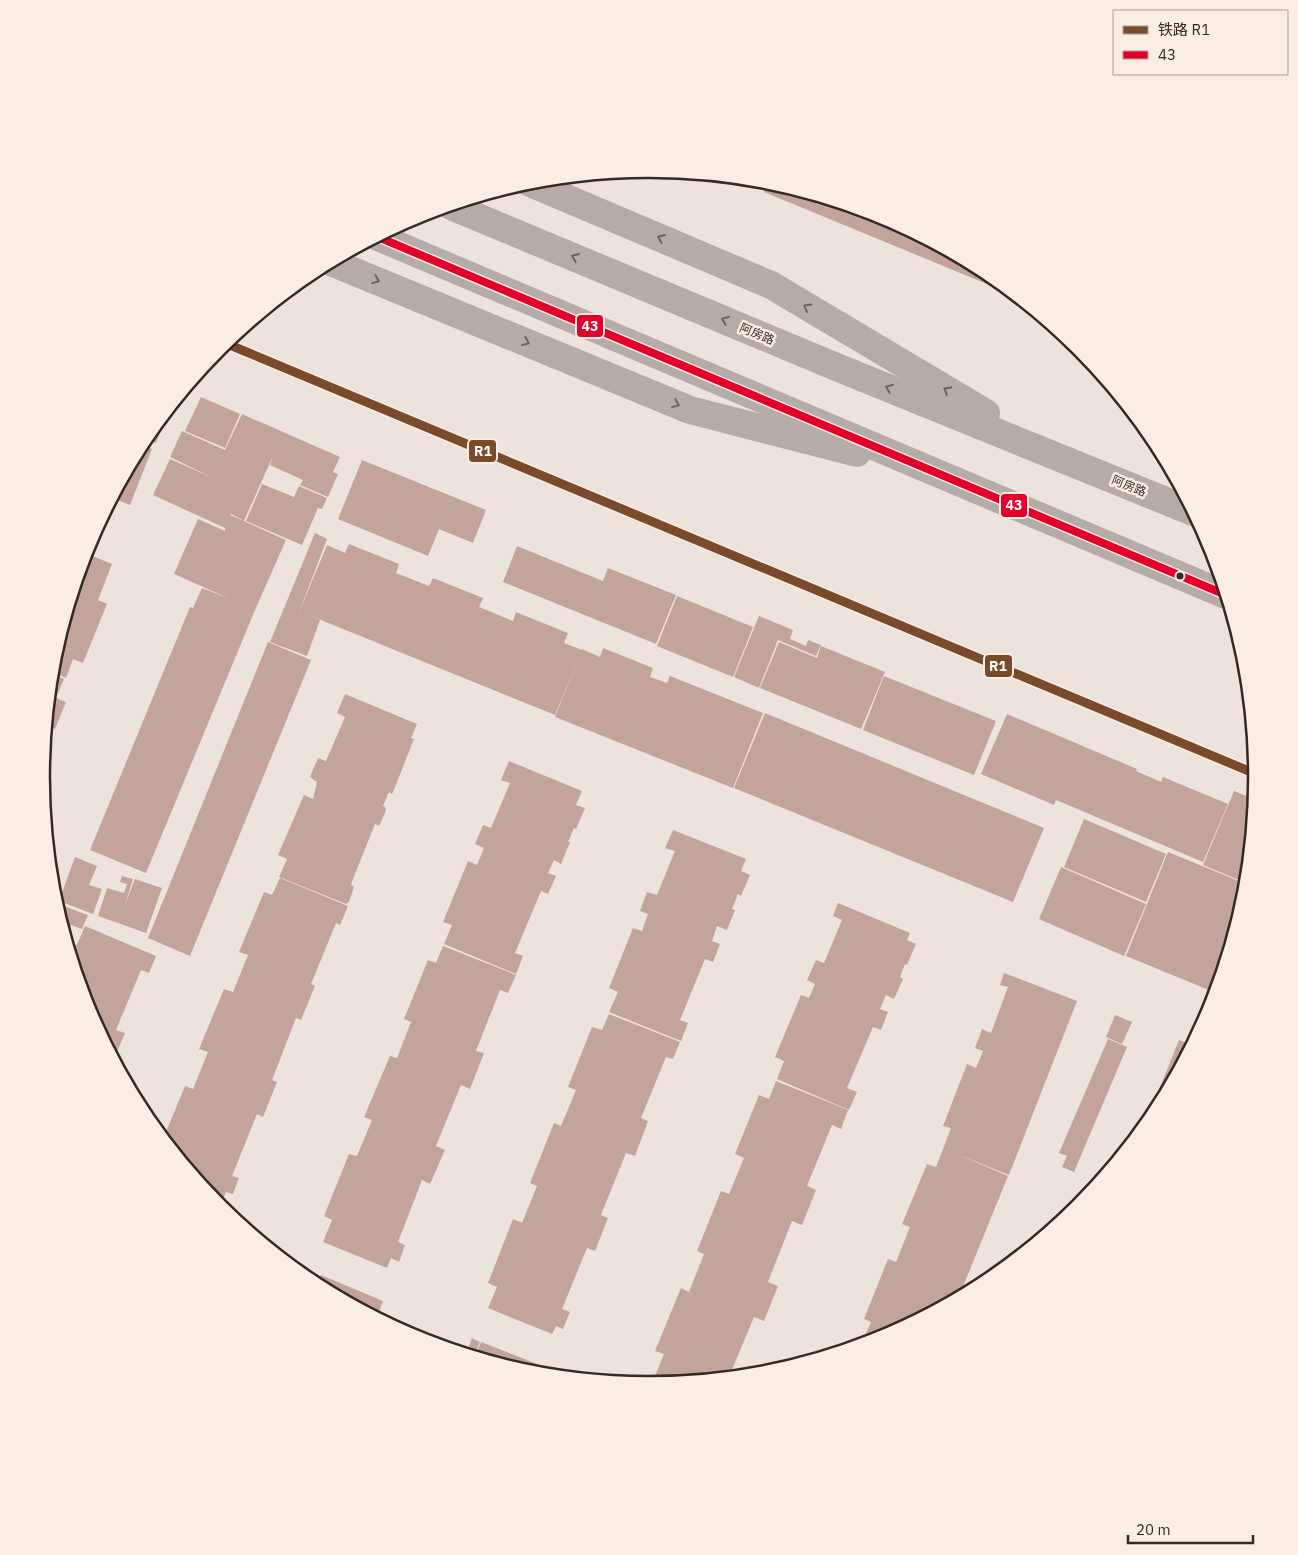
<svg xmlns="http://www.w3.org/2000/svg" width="1298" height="1555" font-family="'IBM Plex Sans','Noto Sans SC',sans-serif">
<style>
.building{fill:#c2a49d}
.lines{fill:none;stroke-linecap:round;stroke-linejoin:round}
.secondary{stroke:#b6aca7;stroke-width:28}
.bus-1-casing{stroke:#faede3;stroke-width:11}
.bus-1{stroke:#e4002b;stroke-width:8}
.rail-1-casing{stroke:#faede3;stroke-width:12}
.rail-1{stroke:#7a4b2a;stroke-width:9}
.oneway{stroke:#6f6360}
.bus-dot{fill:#352825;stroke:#faede3;stroke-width:2}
.labels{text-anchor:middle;stroke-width:5;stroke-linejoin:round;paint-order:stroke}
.street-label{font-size:12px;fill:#352825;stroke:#faede3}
.rim{fill:none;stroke:#352825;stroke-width:2.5}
.line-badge{stroke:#faede3;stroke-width:2}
.badge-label{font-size:14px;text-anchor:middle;font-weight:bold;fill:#fff}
</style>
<rect width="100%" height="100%" fill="#ede3dd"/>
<!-- building -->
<g class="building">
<path d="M 768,182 L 882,216 L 987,272 L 1016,296 L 764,192 Z"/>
<path d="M 201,397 L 240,414 L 225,448 L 185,431 Z"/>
<path d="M 242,414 L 340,457 L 333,472 L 338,474 L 328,497 L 300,485 L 303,480 L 270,465 L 273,456 L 244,521 L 231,514 L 230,515 L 286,540 L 255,610 L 146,873 L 90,850 L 190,607 L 193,608 L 202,588 L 230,599 L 174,574 L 198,519 L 225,531 L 225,528 L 153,495 L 170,459 L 213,478 L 170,457 L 182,431 L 225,450 Z"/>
<path d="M 157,423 L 156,428 L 161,430 L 156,443 L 145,438 Z"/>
<path d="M 141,444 L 152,449 L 130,505 L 113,498 Z"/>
<path d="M 362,460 L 486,510 L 473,543 L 439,529 L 428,556 L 338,519 Z"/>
<path d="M 262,484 L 294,497 L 299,486 L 327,498 L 322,509 L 318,508 L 302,545 L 246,521 Z"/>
<path d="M 315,533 L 327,539 L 298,615 L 327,545 L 345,553 L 349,544 L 399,564 L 396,573 L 429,586 L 433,578 L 483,598 L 479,607 L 513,621 L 516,612 L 568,633 L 564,643 L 582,650 L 555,715 L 306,614 L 320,620 L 307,656 L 270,642 Z"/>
<path d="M 517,546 L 603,581 L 608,568 L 676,595 L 656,644 L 503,582 Z"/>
<path d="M 85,553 L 112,564 L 98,600 L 107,604 L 83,663 L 73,659 L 66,678 L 52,672 L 53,659 Z"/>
<path d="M 677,596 L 753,627 L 733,677 L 657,646 Z"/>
<path d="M 759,616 L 793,630 L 790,639 L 806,646 L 808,640 L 821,645 L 816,656 L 778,640 L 759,688 L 734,677 Z"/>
<path d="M 268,642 L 311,660 L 190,956 L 148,938 Z"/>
<path d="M 779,642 L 817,658 L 821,646 L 885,672 L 861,729 L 760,688 Z"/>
<path d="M 603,648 L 653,668 L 650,677 L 667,683 L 670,676 L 763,713 L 733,788 L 555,717 L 582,649 L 600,657 Z"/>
<path d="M 52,674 L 64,679 L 56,698 L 66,702 L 55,729 L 46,726 Z"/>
<path d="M 884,676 L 996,721 L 974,775 L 863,730 Z"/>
<path d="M 345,694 L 417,724 L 411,738 L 414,739 L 397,782 L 392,794 L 389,792 L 383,806 L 386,808 L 385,813 L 379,826 L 375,824 L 351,884 L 354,887 L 349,902 L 346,904 L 279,877 L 287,859 L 278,855 L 304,795 L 313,799 L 317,782 L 310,777 L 318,758 L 326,761 L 345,717 L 337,713 Z"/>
<path d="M 765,713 L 1044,828 L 1013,902 L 734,788 Z"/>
<path d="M 1007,714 L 1137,769 L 1136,771 L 1161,782 L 1163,777 L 1228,804 L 1203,862 L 1056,800 L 1054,805 L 981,774 Z"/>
<path d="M 509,761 L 582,791 L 576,805 L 585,808 L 576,829 L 574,828 L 568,842 L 570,842 L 561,864 L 554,860 L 548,873 L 556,876 L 548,894 L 541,891 L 515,953 L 523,956 L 516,974 L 444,944 L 452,925 L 443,922 L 468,861 L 477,865 L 484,848 L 475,844 L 483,825 L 491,828 L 510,783 L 501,780 Z"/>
<path d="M 1234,791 L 1251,798 L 1247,808 L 1253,811 L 1246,883 L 1203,865 Z"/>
<path d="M 1084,819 L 1166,854 L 1146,902 L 1064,867 Z"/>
<path d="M 673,830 L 746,859 L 741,871 L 750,875 L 741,896 L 738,894 L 732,909 L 735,910 L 727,930 L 717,926 L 712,941 L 720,944 L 713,962 L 705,959 L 680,1020 L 688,1023 L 681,1041 L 609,1012 L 618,992 L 609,988 L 633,928 L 642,931 L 648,914 L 640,911 L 647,892 L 657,895 L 675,851 L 665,848 Z"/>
<path d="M 1168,852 L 1246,884 L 1245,896 L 1216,993 L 1126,956 Z"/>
<path d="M 75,857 L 97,866 L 89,885 L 102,889 L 93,914 L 59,901 Z"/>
<path d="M 1061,867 L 1146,904 L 1124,956 L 1039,919 Z"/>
<path d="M 122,876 L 133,879 L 125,905 L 135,879 L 162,888 L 146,933 L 98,916 L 107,888 L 124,893 L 127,884 L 120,882 Z"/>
<path d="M 280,878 L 348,906 L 340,925 L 336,923 L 311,984 L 315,986 L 301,1020 L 296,1018 L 272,1080 L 277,1082 L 263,1117 L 257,1114 L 232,1176 L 239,1178 L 233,1194 L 226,1192 L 222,1201 L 210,1196 L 163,1139 L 185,1086 L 193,1089 L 208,1052 L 199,1049 L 224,989 L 233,992 L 248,955 L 239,952 L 264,892 L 272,895 Z"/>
<path d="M 838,903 L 910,933 L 907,940 L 916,944 L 907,965 L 905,964 L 900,977 L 903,979 L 894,999 L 886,995 L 880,1009 L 888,1012 L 881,1030 L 873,1027 L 847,1088 L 857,1092 L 849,1110 L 777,1079 L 784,1061 L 775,1057 L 801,995 L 809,998 L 815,984 L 807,980 L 816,960 L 824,963 L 842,920 L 833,916 Z"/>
<path d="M 58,904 L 88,915 L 82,929 L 71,925 L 66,938 L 56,907 Z"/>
<path d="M 85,926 L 156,956 L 149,973 L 141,970 L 116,1030 L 125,1033 L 114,1059 L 87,1010 L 68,945 L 69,942 L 77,945 Z"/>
<path d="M 443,946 L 516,975 L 508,993 L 500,990 L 476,1051 L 484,1053 L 470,1089 L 461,1085 L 436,1146 L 445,1150 L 430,1184 L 422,1180 L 398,1242 L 405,1245 L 399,1262 L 391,1258 L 387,1268 L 323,1242 L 332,1220 L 324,1216 L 349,1154 L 357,1156 L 372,1120 L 364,1117 L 390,1056 L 397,1058 L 411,1022 L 404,1019 L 428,960 L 436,963 Z"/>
<path d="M 1004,973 L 1077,1001 L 1009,1175 L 957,1154 L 1008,1176 L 962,1289 L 960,1288 L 955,1300 L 881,1339 L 861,1345 L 871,1322 L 864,1319 L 888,1259 L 896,1262 L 910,1227 L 902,1224 L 927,1164 L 936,1167 L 943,1149 L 951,1128 L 943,1126 L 967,1064 L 976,1068 L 983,1051 L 975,1048 L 982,1029 L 991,1033 L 1008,987 L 1000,985 Z"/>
<path d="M 609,1014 L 680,1042 L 673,1059 L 666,1057 L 641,1118 L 648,1121 L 635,1156 L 626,1153 L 601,1215 L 608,1218 L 595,1251 L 587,1248 L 562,1309 L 570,1312 L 563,1329 L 556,1326 L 552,1334 L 488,1308 L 497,1287 L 488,1283 L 513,1219 L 522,1223 L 537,1186 L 530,1183 L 554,1123 L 561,1126 L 576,1090 L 568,1087 L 592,1027 L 602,1030 Z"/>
<path d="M 1115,1015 L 1132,1022 L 1122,1044 L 1106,1037 Z"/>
<path d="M 1108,1039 L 1127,1047 L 1074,1172 L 1062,1167 L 1067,1156 L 1059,1153 Z"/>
<path d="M 1179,1040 L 1192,1045 L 1154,1115 L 1143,1129 Z"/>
<path d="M 776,1081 L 848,1110 L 841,1129 L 832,1125 L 807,1186 L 816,1190 L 802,1225 L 792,1221 L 768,1282 L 778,1286 L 764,1321 L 754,1317 L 729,1377 L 668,1383 L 654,1378 L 664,1354 L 655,1351 L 681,1288 L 689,1292 L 704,1254 L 697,1251 L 721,1191 L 729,1194 L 744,1158 L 735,1154 L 759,1095 L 769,1099 Z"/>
<path d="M 321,1275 L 383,1301 L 377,1318 L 316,1285 Z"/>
<path d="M 472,1338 L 480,1342 L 474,1356 L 466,1354 Z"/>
<path d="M 481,1342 L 550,1369 L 548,1375 L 530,1374 L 475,1357 Z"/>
</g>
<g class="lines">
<!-- secondary -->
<g class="secondary">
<path d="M 528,182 L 771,285 L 986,413"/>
<path d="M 451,206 L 834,366 L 1193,512"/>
<path d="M 378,237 L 1226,595"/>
<path d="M 331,262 L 690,410 L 857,453"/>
</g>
<defs>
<path id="bus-1" d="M 378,237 L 1226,595"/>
</defs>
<!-- bus-1 casing -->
<use href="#bus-1" class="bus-1-casing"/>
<!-- bus-1 -->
<use href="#bus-1" class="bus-1"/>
<defs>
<path id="rail-1" d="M 225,343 L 1256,774"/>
</defs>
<!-- rail-1 casing -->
<use href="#rail-1" class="rail-1-casing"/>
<!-- rail-1 -->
<use href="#rail-1" class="rail-1"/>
</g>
<!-- one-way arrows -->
<defs><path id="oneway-chevron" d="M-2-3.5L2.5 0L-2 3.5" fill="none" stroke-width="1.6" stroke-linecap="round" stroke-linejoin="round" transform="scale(1.25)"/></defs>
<g class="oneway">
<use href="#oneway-chevron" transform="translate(661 238) rotate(-157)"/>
<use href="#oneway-chevron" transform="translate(575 257) rotate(-157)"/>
<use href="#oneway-chevron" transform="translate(376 280) rotate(22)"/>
<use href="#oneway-chevron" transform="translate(807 307) rotate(-149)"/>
<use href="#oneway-chevron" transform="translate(725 320) rotate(-157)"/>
<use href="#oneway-chevron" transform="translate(526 342) rotate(22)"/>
<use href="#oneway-chevron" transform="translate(889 388) rotate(-158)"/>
<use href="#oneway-chevron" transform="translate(947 390) rotate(-149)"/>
<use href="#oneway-chevron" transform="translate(676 404) rotate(22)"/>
</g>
<!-- markers -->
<circle class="bus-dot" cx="1180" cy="576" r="4.5"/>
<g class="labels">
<!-- street labels -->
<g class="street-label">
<text transform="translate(757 334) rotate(23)" y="4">阿房路</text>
<text transform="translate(1129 486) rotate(22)" y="4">阿房路</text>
</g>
</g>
<!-- crop -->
<path d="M0 0H1298V1555H0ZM50 777a599 599 0 1 1 1198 0a599 599 0 1 1-1198 0Z" fill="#faede3" fill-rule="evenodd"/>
<path class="rim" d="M50 777a599 599 0 1 1 1198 0a599 599 0 1 1-1198 0Z"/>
<g class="line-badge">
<rect x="576" y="314" width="28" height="24" rx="5" fill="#e4002b"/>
<rect x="468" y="439" width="29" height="24" rx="5" fill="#7a4b2a"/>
<rect x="1000" y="493" width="28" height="25" rx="5" fill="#e4002b"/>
<rect x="984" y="654" width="29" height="24" rx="5" fill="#7a4b2a"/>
</g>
<g class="badge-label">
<text x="590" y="331">43</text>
<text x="483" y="456">R1</text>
<text x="1014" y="510">43</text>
<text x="998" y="671">R1</text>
</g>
<!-- legend -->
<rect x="1113" y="10" width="175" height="65" fill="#faede3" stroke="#ab9e97"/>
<rect x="1123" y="26" width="25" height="8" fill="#7a4b2a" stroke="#ab9e97"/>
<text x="1158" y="35" font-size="15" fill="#352825">铁路 R1</text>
<rect x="1123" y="51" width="25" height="8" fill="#e4002b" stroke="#ab9e97"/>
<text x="1158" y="60" font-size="15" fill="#352825">43</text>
<!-- scale -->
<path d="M1128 1535v8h125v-8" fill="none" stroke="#352825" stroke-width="2.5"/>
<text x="1136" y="1535" font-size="15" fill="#352825" stroke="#faede3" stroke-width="4" paint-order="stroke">20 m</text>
</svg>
